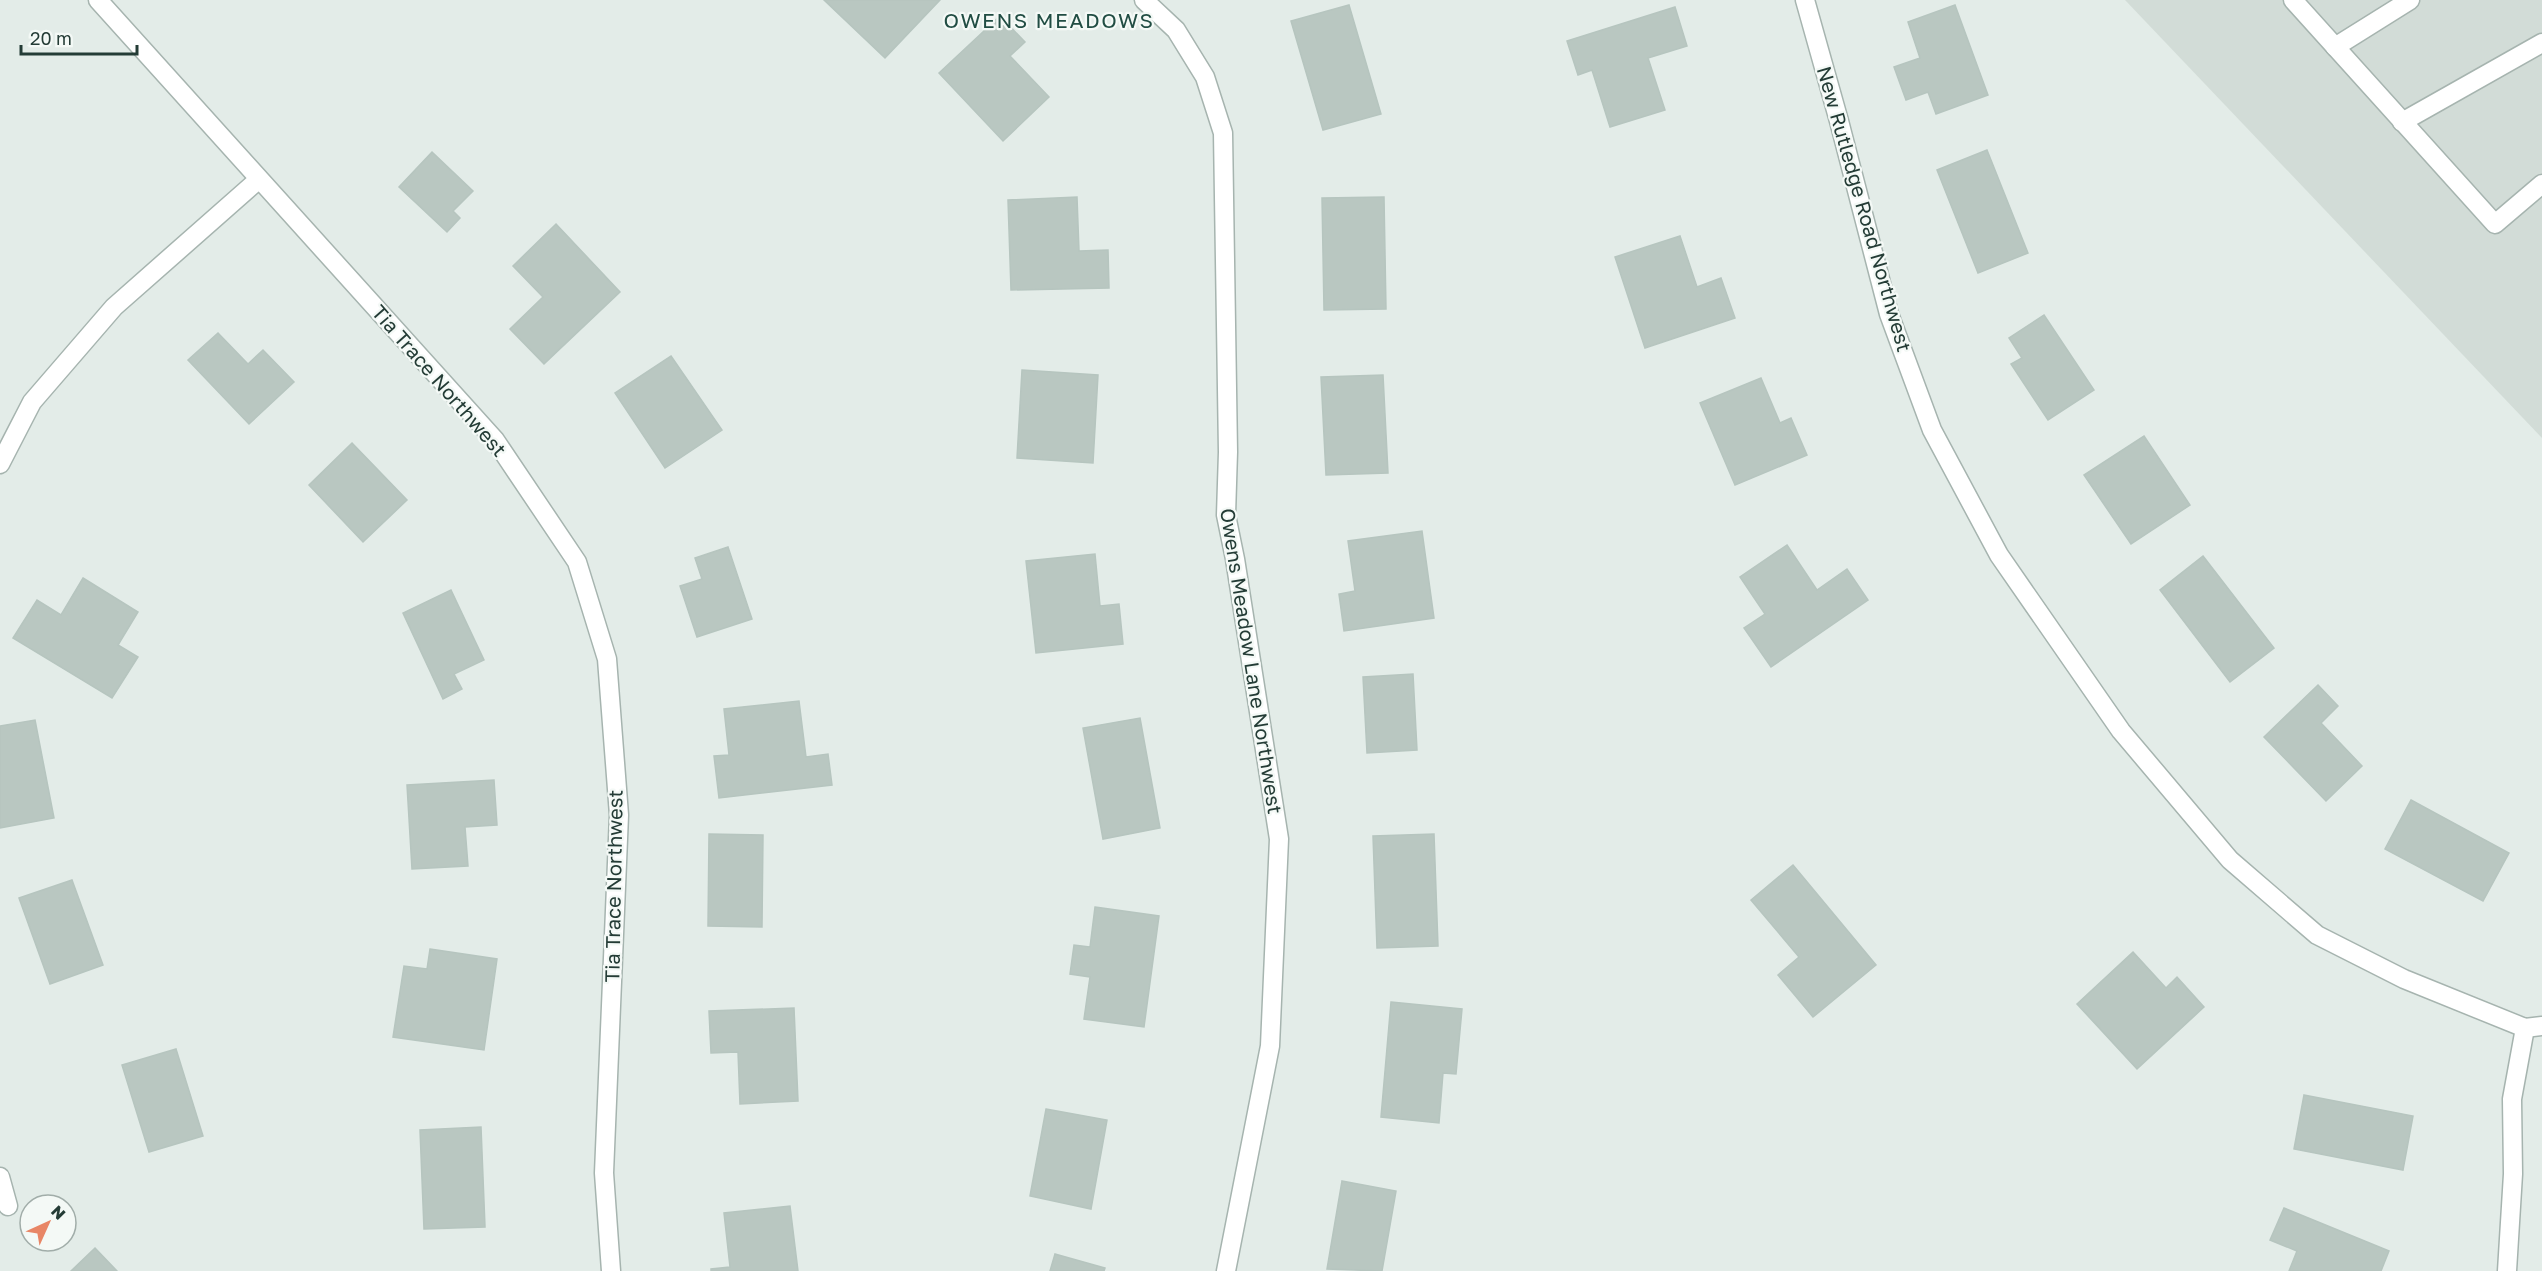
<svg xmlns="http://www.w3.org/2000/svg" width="2542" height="1271" font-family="'Golos Text',sans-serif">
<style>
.built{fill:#d2dcd7}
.building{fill:#b9c7c1;stroke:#b6c5bf;stroke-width:1.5}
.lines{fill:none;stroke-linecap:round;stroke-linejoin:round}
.lane-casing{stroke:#a6b4af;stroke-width:21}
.street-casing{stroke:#a6b4af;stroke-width:21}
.lane{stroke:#fff;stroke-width:18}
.street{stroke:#fff;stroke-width:18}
.labels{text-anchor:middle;stroke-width:4.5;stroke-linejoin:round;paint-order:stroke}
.street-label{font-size:20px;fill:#243c36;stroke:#f4f9f6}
.neighbourhood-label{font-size:21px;letter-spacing:1.5px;fill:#214d43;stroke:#f4f9f6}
</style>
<rect width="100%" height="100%" fill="#e3ece8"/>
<!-- built -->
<path class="built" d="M 2125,0 L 2542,0 L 2542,438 Z"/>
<!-- building -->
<g class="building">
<path d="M 824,0 L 940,0 L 885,58 Z"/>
<path d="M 1349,5 L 1381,114 L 1323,130 L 1291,21 Z"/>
<path d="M 1955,5 L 1988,95 L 1936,114 L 1928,92 L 1906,100 L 1894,67 L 1920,58 L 1908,22 Z"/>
<path d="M 1675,7 L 1687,46 L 1648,58 L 1665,110 L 1610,127 L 1592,70 L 1578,75 L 1567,41 Z"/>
<path d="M 1000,16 L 1025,42 L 1010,56 L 1049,97 L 1003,141 L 939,73 Z"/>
<path d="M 1987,150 L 2028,253 L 1978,273 L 1937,170 Z"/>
<path d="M 432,152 L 473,191 L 453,211 L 460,218 L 447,232 L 399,187 Z"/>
<path d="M 1077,197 L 1079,251 L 1108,250 L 1109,288 L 1011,290 L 1008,200 Z"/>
<path d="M 1384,197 L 1386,309 L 1324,310 L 1322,198 Z"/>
<path d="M 556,224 L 620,292 L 544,364 L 510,329 L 543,297 L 513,266 Z"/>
<path d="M 1680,236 L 1697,287 L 1721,278 L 1735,318 L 1645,348 L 1615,257 Z"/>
<path d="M 2044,315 L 2094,390 L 2048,420 L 2011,364 L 2022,358 L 2009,338 Z"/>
<path d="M 218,333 L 248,364 L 263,350 L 294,382 L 249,424 L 188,360 Z"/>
<path d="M 671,356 L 722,430 L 665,468 L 615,393 Z"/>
<path d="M 1022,370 L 1098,375 L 1093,463 L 1017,458 Z"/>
<path d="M 1383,375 L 1388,473 L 1326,475 L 1321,377 Z"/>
<path d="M 1761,378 L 1780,423 L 1791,418 L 1807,455 L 1735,485 L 1700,403 Z"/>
<path d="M 2144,436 L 2190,505 L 2131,544 L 2084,475 Z"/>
<path d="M 352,443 L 407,500 L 363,542 L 309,485 Z"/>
<path d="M 1422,531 L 1434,618 L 1344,631 L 1339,594 L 1355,591 L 1348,541 Z"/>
<path d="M 1787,545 L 1817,590 L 1847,569 L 1868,600 L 1771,667 L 1744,628 L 1765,614 L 1740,577 Z"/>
<path d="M 728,547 L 752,619 L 697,637 L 680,586 L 702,579 L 695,558 Z"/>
<path d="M 1095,554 L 1100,606 L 1119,604 L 1123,644 L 1036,653 L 1026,561 Z"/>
<path d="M 2203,556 L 2274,648 L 2230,682 L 2160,590 Z"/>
<path d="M 83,578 L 138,612 L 118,645 L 138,657 L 112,698 L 13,638 L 37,600 L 61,615 Z"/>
<path d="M 451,590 L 484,660 L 454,674 L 462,689 L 443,699 L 403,613 Z"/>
<path d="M 1413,674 L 1417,750 L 1367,753 L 1363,677 Z"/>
<path d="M 2318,685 L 2338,706 L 2321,723 L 2362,766 L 2326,801 L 2264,737 Z"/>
<path d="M 799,701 L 806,757 L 828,754 L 832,785 L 719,798 L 714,756 L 729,755 L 724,709 Z"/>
<path d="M 1140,718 L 1160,828 L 1103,839 L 1083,728 Z"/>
<path d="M 35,720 L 54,818 L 0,828 L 0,726 Z"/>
<path d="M 494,780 L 497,825 L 465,827 L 468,866 L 412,869 L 407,785 Z"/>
<path d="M 2411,800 L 2509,853 L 2483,901 L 2385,849 Z"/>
<path d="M 709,834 L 763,835 L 762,927 L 708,926 Z"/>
<path d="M 1434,834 L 1438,946 L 1377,948 L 1373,836 Z"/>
<path d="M 1793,865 L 1876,965 L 1813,1017 L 1778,975 L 1799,957 L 1751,900 Z"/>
<path d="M 72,880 L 103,965 L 50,984 L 19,898 Z"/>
<path d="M 1095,907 L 1159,916 L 1144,1027 L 1084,1019 L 1090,977 L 1070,974 L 1074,945 L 1090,947 Z"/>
<path d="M 430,949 L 497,959 L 484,1050 L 393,1037 L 404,966 L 427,969 Z"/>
<path d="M 2133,952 L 2166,988 L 2177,977 L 2204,1007 L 2137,1069 L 2077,1004 Z"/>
<path d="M 1391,1002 L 1462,1009 L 1456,1074 L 1443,1073 L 1439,1123 L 1381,1117 Z"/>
<path d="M 794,1008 L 798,1101 L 740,1104 L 738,1052 L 711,1053 L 709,1011 Z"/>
<path d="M 176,1049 L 203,1136 L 149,1152 L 122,1065 Z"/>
<path d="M 2304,1095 L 2413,1116 L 2403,1170 L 2294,1149 Z"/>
<path d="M 1046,1109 L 1107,1120 L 1091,1209 L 1030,1196 Z"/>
<path d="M 481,1127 L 485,1227 L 424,1229 L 420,1130 Z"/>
<path d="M 1342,1181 L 1396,1191 L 1382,1271 L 1327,1269 Z"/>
<path d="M 790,1206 L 798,1271 L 711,1271 L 711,1269 L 730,1267 L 724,1213 Z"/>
<path d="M 2284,1208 L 2389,1251 L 2381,1271 L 2289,1271 L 2297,1251 L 2270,1240 Z"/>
<path d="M 95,1248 L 117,1271 L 71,1271 Z"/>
<path d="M 1055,1254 L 1105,1268 L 1104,1271 L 1050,1271 Z"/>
</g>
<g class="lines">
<defs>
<g id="lane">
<path d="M 2293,0 L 2495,224 L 2542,184"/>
<path d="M 2335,47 L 2410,0"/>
<path d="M 2402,122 L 2542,43"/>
</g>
<g id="street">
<path d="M 98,0 L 495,440 L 577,562 L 607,659 L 619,815 L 604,1173 L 611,1271"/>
<path d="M 1144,0 L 1176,30 L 1205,77 L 1223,133 L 1228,452 L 1226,515 L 1235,559 L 1279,839 L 1270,1046 L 1226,1271"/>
<path d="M 1805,0 L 1839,121 L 1889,314 L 1932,430 L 1999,555 L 2121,731 L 2230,860 L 2317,935 L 2404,979 L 2525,1028 L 2542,1026"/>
<path d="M 0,464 L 32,402 L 114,307 L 258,180"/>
<path d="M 0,1177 L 8,1206"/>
<path d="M 2507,1271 L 2513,1174 L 2512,1099 L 2525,1028"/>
</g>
</defs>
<!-- lane casing -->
<use href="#lane" class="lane-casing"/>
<!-- street casing -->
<use href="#street" class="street-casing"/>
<!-- lane -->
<use href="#lane" class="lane"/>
<!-- street -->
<use href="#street" class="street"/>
</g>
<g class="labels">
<!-- street labels -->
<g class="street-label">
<text transform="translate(1864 209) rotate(74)" y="7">New Rutledge Road Northwest</text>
<text transform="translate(439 381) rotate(49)" y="7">Tia Trace Northwest</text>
<text transform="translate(1251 661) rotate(81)" y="7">Owens Meadow Lane Northwest</text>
<text transform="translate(614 886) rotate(-89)" y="7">Tia Trace Northwest</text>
</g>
<!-- neighbourhood labels -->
<g class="neighbourhood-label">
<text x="1049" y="28">OWENS MEADOWS</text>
</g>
</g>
<!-- north arrow -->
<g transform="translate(48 1223) rotate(45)"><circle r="28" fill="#f4f9f6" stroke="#a1ada9" stroke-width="1.5"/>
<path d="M0-4.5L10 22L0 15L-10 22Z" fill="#e88666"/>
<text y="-9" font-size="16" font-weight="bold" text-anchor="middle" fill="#243c36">N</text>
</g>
<!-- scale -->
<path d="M21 45v9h116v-9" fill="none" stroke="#243c36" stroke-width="3"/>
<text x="30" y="45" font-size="18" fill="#243c36" stroke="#f4f9f6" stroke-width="4.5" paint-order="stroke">20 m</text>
</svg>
